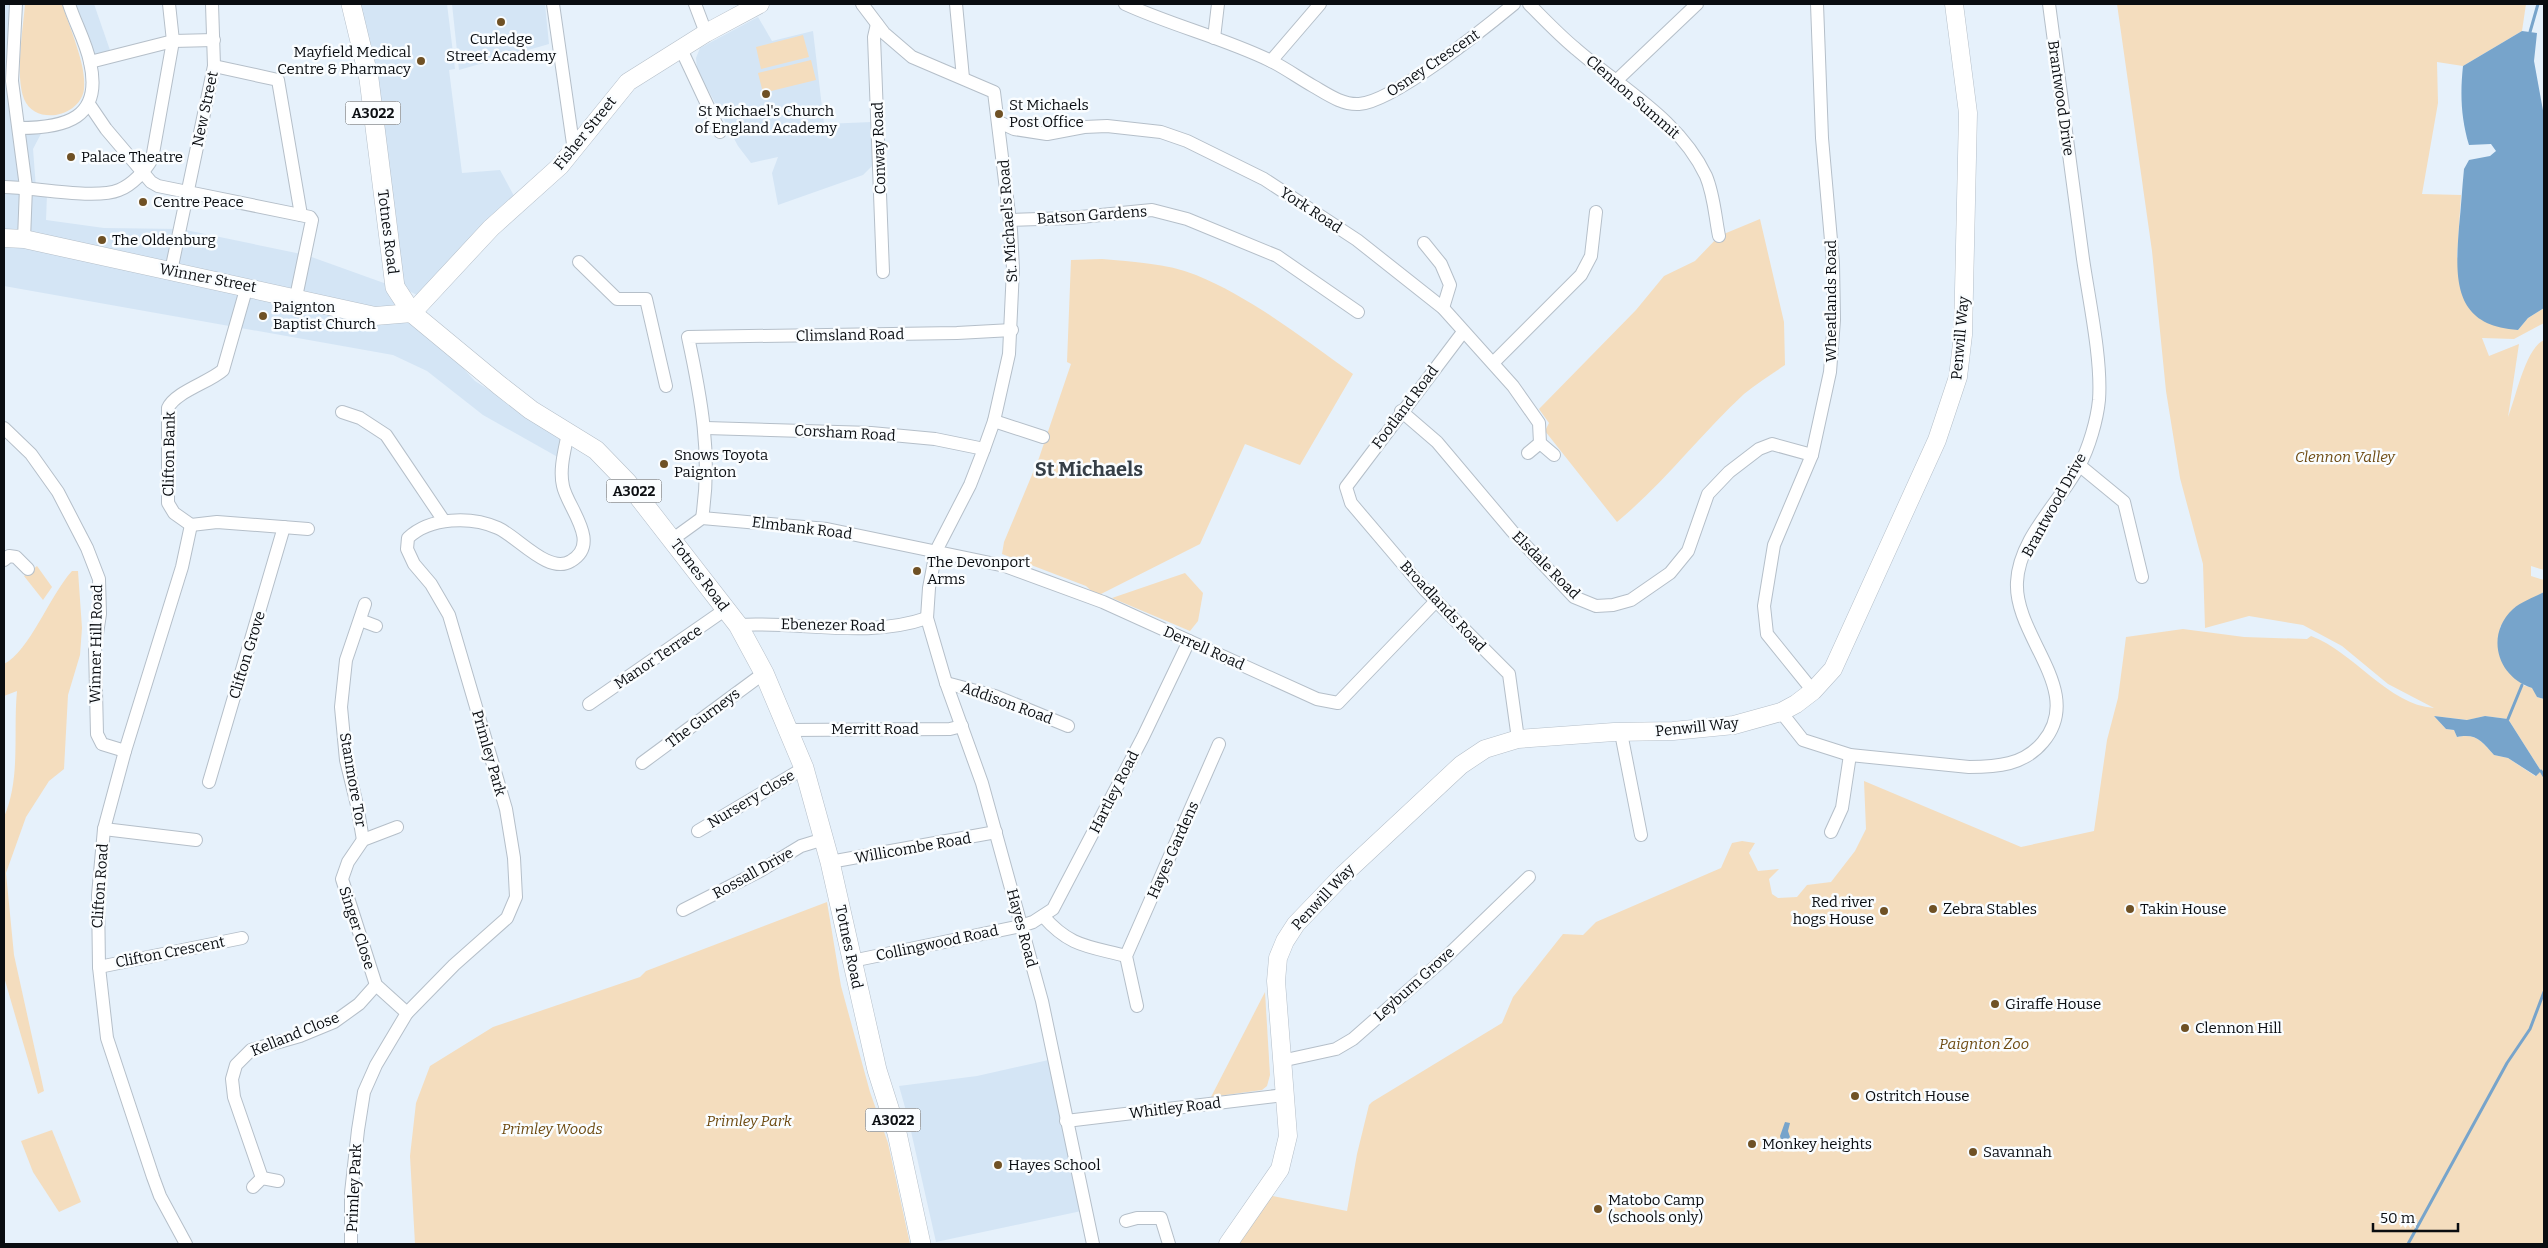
<svg xmlns="http://www.w3.org/2000/svg" width="2548" height="1248" font-family="Bitter,serif">
<style>
.built{fill:#d4e5f5}
.green{fill:#f4ddbe;fill-rule:evenodd}
.water{fill:#77a4cb}
.lines{fill:none;stroke-linecap:round;stroke-linejoin:round}
.stream{stroke:#77a4cb;stroke-width:3}
.street-casing{stroke:#b5bfc9;stroke-width:14}
.secondary-casing{stroke:#b5bfc9;stroke-width:19}
.primary-casing{stroke:#b5bfc9;stroke-width:20}
.street{stroke:#fff;stroke-width:12}
.secondary{stroke:#fff;stroke-width:18}
.primary{stroke:#fff;stroke-width:19}
.poi-dot{fill:#6f5125;stroke:#fafdff;stroke-width:2}
.labels{text-anchor:middle;stroke-width:5;stroke-linejoin:round;paint-order:stroke}
.shield{fill:#fafdff;stroke:#525558;stroke-width:1}
.shield-label{font-size:14px;font-weight:bold;fill:#0a0d11}
.poi-label{font-size:15px;fill:#0a0d11;stroke:#fafdff;text-anchor:start}
.street-label{font-size:15px;fill:#0a0d11;stroke:#fafdff}
.park-label{font-size:15px;font-style:italic;fill:#6e4b12;stroke:#fafdff}
.district-label{font-size:20px;font-weight:bold;fill:#353e46;stroke:#fafdff}
</style>
<rect width="100%" height="100%" fill="#e6f1fb"/>
<!-- built -->
<g class="built">
<path d="M 4,4 L 16,4 L 19,127 L 44,128 L 33,149 L 36,188 L 47,195 L 46,220 L 104,228 L 181,229 L 306,255 L 395,287 L 412,313 L 475,381 L 568,440 L 563,460 L 483,415 L 427,371 L 393,355 L 4,286 Z"/>
<path d="M 69,4 L 94,4 L 112,56 L 90,62 Z"/>
<path d="M 361,4 L 447,4 L 455,69 L 449,70 L 462,173 L 500,170 L 514,196 L 419,296 L 407,290 L 402,281 L 380,114 Z"/>
<path d="M 452,4 L 545,4 L 549,44 L 459,70 Z"/>
<path d="M 758,17 L 772,41 L 813,31 L 824,124 L 872,122 L 874,157 L 872,166 L 863,175 L 778,205 L 772,173 L 778,157 L 751,163 L 738,146 L 697,69 L 696,58 L 700,48 Z"/>
<path d="M 1053,1059 L 1086,1210 L 936,1242 L 908,1118 L 899,1086 L 977,1076 Z"/>
</g>
<!-- green -->
<g class="green">
<path d="M 25,4 L 62,4 C 69,26 87,66 84,89 C 81,116 36,127 24,99 C 15,75 23,30 25,4 Z"/>
<path d="M 2117,4 L 2526,4 L 2522,31 L 2463,66 L 2437,62 L 2438,103 L 2422,194 L 2461,195 L 2457,257 L 2518,330 L 2528,318 L 2544,308 L 2544,323 L 2514,339 L 2482,338 L 2489,356 L 2519,344 L 2508,417 C 2516,398 2525,349 2544,340 L 2544,570 L 2531,566 L 2531,576 L 2544,580 L 2544,592 L 2514,608 L 2500,627 L 2522,685 L 2533,688 L 2537,697 L 2544,699 L 2544,1244 L 1228,1244 L 1263,1194 L 1347,1211 L 1357,1154 L 1369,1105 L 1372,1102 L 1502,1023 L 1513,997 L 1563,934 L 1583,935 L 1596,922 L 1721,868 L 1732,843 L 1742,841 L 1755,843 L 1749,853 L 1758,871 L 1779,869 L 1769,879 L 1772,894 L 1778,898 L 1797,897 L 1807,885 L 1831,882 L 1855,851 L 1866,829 L 1864,781 L 2021,847 L 2094,831 L 2107,740 L 2118,698 L 2126,637 L 2183,629 L 2244,637 L 2307,639 L 2311,636 C 2353,651 2388,705 2434,708 L 2388,684 L 2342,646 L 2303,625 L 2249,616 L 2205,628 L 2203,564 L 2180,478 L 2166,391 L 2152,251 ZM 2434,716 L 2468,720 L 2485,716 L 2508,719 L 2541,771 L 2535,776 L 2508,758 L 2494,755 C 2482,741 2476,733 2457,737 L 2454,730 L 2446,729 Z"/>
<path d="M 803,35 L 809,57 L 761,69 L 756,47 Z"/>
<path d="M 811,60 L 816,80 L 763,93 L 758,73 Z"/>
<path d="M 1760,219 L 1784,322 L 1785,365 C 1772,374 1757,383 1744,394 C 1700,435 1664,483 1617,522 L 1545,431 L 1549,423 L 1539,409 L 1636,310 L 1664,276 L 1695,261 L 1719,236 Z"/>
<path d="M 1102,259 C 1133,262 1166,263 1196,275 C 1252,298 1304,339 1353,374 L 1300,465 L 1245,444 L 1200,544 L 1097,596 L 1086,586 L 1002,554 L 1004,542 L 1039,458 L 1071,364 L 1067,362 L 1071,260 Z"/>
<path d="M 37,566 L 52,587 L 43,600 L 24,576 Z"/>
<path d="M 72,571 L 78,571 L 82,628 L 80,655 L 68,695 L 64,769 L 49,781 L 26,817 L 6,873 L 14,955 L 44,1091 L 38,1094 L 4,977 L 4,817 C 21,778 13,732 17,691 L 4,696 L 4,664 C 29,652 50,595 72,571 Z"/>
<path d="M 1185,573 L 1203,593 L 1198,621 L 1190,631 L 1112,598 Z"/>
<path d="M 827,902 L 841,986 L 870,1092 L 888,1143 L 910,1244 L 415,1244 L 410,1156 L 416,1103 L 430,1066 L 493,1027 L 640,977 L 646,971 Z"/>
<path d="M 1265,992 L 1270,1075 L 1267,1086 L 1262,1090 L 1211,1097 Z"/>
<path d="M 52,1130 L 81,1202 L 59,1212 L 33,1172 L 21,1141 Z"/>
</g>
<!-- water -->
<g class="water">
<path d="M 2522,31 L 2537,33 L 2534,61 L 2544,116 L 2544,308 L 2528,318 L 2518,330 C 2453,326 2455,279 2459,227 C 2461,208 2462,189 2464,169 L 2469,160 L 2490,156 L 2496,151 L 2491,144 L 2469,145 C 2461,118 2460,94 2463,66 Z"/>
<path d="M 2544,592 L 2544,699 L 2537,697 L 2532,688 C 2497,677 2485,635 2513,609 C 2521,602 2535,597 2544,592 Z"/>
<path d="M 2434,716 L 2467,720 L 2485,716 L 2508,719 L 2541,771 L 2536,776 L 2508,758 L 2494,755 C 2482,741 2476,733 2457,737 L 2454,730 L 2446,729 Z"/>
<path d="M 1785,1122 L 1790,1123 L 1788,1131 L 1790,1137 L 1787,1141 L 1781,1140 L 1780,1136 Z"/>
</g>
<g class="lines">
<!-- stream -->
<g class="stream">
<path d="M 2530,32 L 2538,4"/>
<path d="M 2508,719 L 2522,685"/>
<path d="M 2541,771 L 2544,776"/>
<path d="M 2408,1244 L 2507,1063 L 2530,1029 L 2544,992"/>
</g>
<defs>
<g id="street">
<path d="M 16,4 L 12,81 L 26,187 L 24,239"/>
<path d="M 553,4 L 574,151"/>
<path d="M 695,4 L 706,33"/>
<path d="M 862,4 L 884,33 L 912,57 L 994,92 L 1011,230 L 1013,269 L 1009,354 L 994,421 L 984,449 L 970,485 L 936,551 L 929,588 L 927,618 L 946,683 L 982,783 L 1042,1001 L 1093,1244"/>
<path d="M 956,4 L 963,78"/>
<path d="M 1125,4 C 1173,26 1224,38 1271,61 C 1285,68 1299,78 1313,86 C 1327,94 1342,105 1359,104 C 1393,102 1485,28 1514,4"/>
<path d="M 1529,4 C 1544,19 1559,35 1576,49 C 1622,89 1679,119 1706,176 C 1714,195 1715,216 1719,236"/>
<path d="M 877,24 L 874,37 L 883,272"/>
<path d="M 1214,38 L 1218,4"/>
<path d="M 681,49 L 720,132"/>
<path d="M 1271,61 L 1320,4"/>
<path d="M 90,62 L 173,41 L 214,40"/>
<path d="M 214,66 L 278,80 L 301,215"/>
<path d="M 1617,80 L 1697,4"/>
<path d="M 89,104 L 106,129 L 151,182 L 158,186 L 310,217 L 312,220 L 296,297"/>
<path d="M 999,122 L 1014,129 L 1047,134 L 1084,127 L 1107,126 L 1161,132 L 1187,141 L 1264,179 L 1357,240 L 1443,308 L 1513,386 L 1539,423 L 1540,443 L 1554,455"/>
<path d="M 19,128 C 65,128 103,119 90,62 C 86,42 75,23 69,4"/>
<path d="M 4,187 C 33,187 95,200 119,190 C 132,185 145,171 152,159 L 173,41 L 169,4"/>
<path d="M 1010,220 L 1070,218 L 1152,210 L 1187,219 L 1277,256 L 1358,312"/>
<path d="M 1424,243 L 1441,264 L 1450,285 L 1443,308"/>
<path d="M 579,262 L 617,299 L 646,299 L 666,386"/>
<path d="M 171,271 L 214,66 L 212,4"/>
<path d="M 1463,332 L 1346,487 L 1351,503 L 1425,590 L 1509,674 L 1518,739"/>
<path d="M 1493,363 L 1581,275 L 1591,256 L 1596,212"/>
<path d="M 1401,411 L 1437,442 L 1512,531 L 1574,597 L 1596,606 L 1613,605 L 1631,600 L 1670,573 L 1688,551 L 1708,494 L 1729,472 L 1759,449 L 1772,444 L 1812,455"/>
<path d="M 342,412 L 360,418 L 386,435 L 444,521"/>
<path d="M 994,421 L 1043,437"/>
<path d="M 4,428 L 31,454 L 58,492 L 87,548 L 99,579 L 100,614 L 95,647 L 97,734 L 102,744 L 125,751"/>
<path d="M 706,428 L 871,433 L 935,439 L 984,449"/>
<path d="M 1528,453 L 1540,443"/>
<path d="M 2079,465 L 2124,502 L 2142,577"/>
<path d="M 702,518 C 712,456 701,397 688,337 L 957,333 L 1012,330"/>
<path d="M 191,525 L 174,513 L 168,503 L 168,408 C 175,392 210,382 223,370 L 247,286"/>
<path d="M 191,525 L 217,522 L 308,529"/>
<path d="M 673,539 L 702,518 L 827,529 L 1005,566 L 1103,602 L 1317,699 L 1338,703 L 1436,601"/>
<path d="M 4,560 L 9,556 L 16,557 L 28,569"/>
<path d="M 360,620 L 376,626"/>
<path d="M 738,625 C 800,621 867,639 927,618"/>
<path d="M 946,683 L 995,696 L 1068,726"/>
<path d="M 1813,691 L 1767,634 L 1764,606 L 1774,545 L 1812,455 L 1830,372 L 1834,320 L 1833,263 L 1822,138 L 1817,4"/>
<path d="M 589,704 L 726,609"/>
<path d="M 1781,712 L 1803,740 L 1850,755 L 1969,767 C 1997,767 2024,765 2043,742 C 2086,691 2014,637 2017,582 C 2019,538 2060,502 2079,466 C 2089,448 2097,420 2099,400 C 2102,360 2089,300 2083,259 C 2071,174 2060,89 2049,4"/>
<path d="M 788,730 L 950,729 L 962,726"/>
<path d="M 1621,733 L 1641,835"/>
<path d="M 642,763 L 764,673"/>
<path d="M 209,782 L 284,527"/>
<path d="M 397,827 L 363,840 L 348,862 L 342,879 L 376,985 L 407,1013"/>
<path d="M 104,829 L 196,840"/>
<path d="M 698,831 L 804,768"/>
<path d="M 1831,832 L 1842,808 L 1850,755"/>
<path d="M 363,840 L 357,805 L 346,760 L 341,707 L 346,660 L 365,604"/>
<path d="M 830,862 L 996,832"/>
<path d="M 683,910 L 760,871 L 801,846 L 824,839"/>
<path d="M 1043,916 C 1070,947 1088,946 1126,956"/>
<path d="M 852,961 L 1021,926 L 1033,922 L 1053,909 L 1143,737 L 1189,641"/>
<path d="M 99,967 L 242,938"/>
<path d="M 1137,1006 L 1126,956 L 1219,744"/>
<path d="M 1281,1061 L 1336,1049 L 1353,1039 L 1445,958 L 1529,877"/>
<path d="M 1066,1121 L 1284,1095"/>
<path d="M 262,1178 L 234,1097 L 232,1079 L 236,1065 L 251,1050 L 300,1036 L 334,1022 L 359,1004 L 376,985"/>
<path d="M 253,1187 L 262,1178 L 278,1181"/>
<path d="M 1126,1221 L 1137,1218 L 1161,1218 L 1169,1244"/>
<path d="M 186,1244 L 160,1196 L 153,1177 L 107,1038 L 99,967 L 98,895 L 104,829 L 125,751 L 182,567 L 191,525"/>
<path d="M 351,1244 L 351,1193 L 358,1130 L 364,1092 L 376,1065 L 407,1013 L 454,965 L 507,918 L 516,897 L 514,858 L 506,809 L 449,615 L 431,584 L 414,564 L 407,549 L 408,538 C 430,517 471,516 498,528 C 518,537 549,575 571,561 C 602,543 567,507 563,486 C 559,469 565,449 568,433"/>
</g>
<g id="secondary">
<path d="M 4,238 L 24,239 L 375,316 L 412,313 L 491,228 L 560,166 L 628,82 L 706,33 L 760,4"/>
<path d="M 1228,1244 L 1280,1169 L 1288,1136 L 1276,981 L 1278,958 L 1285,941 L 1296,924 L 1343,875 L 1461,765 L 1485,749 L 1518,739 L 1614,732 L 1673,731 L 1734,725 L 1781,712 L 1796,704 L 1813,691 L 1833,669 L 1937,440 L 1958,377 L 1963,335 L 1968,113 L 1954,4"/>
</g>
<path id="primary" d="M 351,4 L 369,79 L 395,287 L 412,313 L 499,385 L 531,410 L 596,450 L 627,482 L 738,625 L 764,673 L 804,768 L 830,862 L 877,1070 L 897,1133 L 921,1244"/>
</defs>
<!-- street casing -->
<use href="#street" class="street-casing"/>
<!-- secondary casing -->
<use href="#secondary" class="secondary-casing"/>
<!-- primary casing -->
<use href="#primary" class="primary-casing"/>
<!-- street -->
<use href="#street" class="street"/>
<!-- secondary -->
<use href="#secondary" class="secondary"/>
<!-- primary -->
<use href="#primary" class="primary"/>
</g>
<!-- markers -->
<g class="poi-dot">
<circle cx="501" cy="22" r="5"/>
<circle cx="421" cy="61" r="5"/>
<circle cx="766" cy="94" r="5"/>
<circle cx="999" cy="114" r="5"/>
<circle cx="71" cy="157" r="5"/>
<circle cx="143" cy="202" r="5"/>
<circle cx="102" cy="240" r="5"/>
<circle cx="263" cy="316" r="5"/>
<circle cx="664" cy="464" r="5"/>
<circle cx="917" cy="571" r="5"/>
<circle cx="1933" cy="909" r="5"/>
<circle cx="2130" cy="909" r="5"/>
<circle cx="1884" cy="911" r="5"/>
<circle cx="1995" cy="1004" r="5"/>
<circle cx="2185" cy="1028" r="5"/>
<circle cx="1855" cy="1096" r="5"/>
<circle cx="1752" cy="1144" r="5"/>
<circle cx="1973" cy="1152" r="5"/>
<circle cx="998" cy="1165" r="5"/>
<circle cx="1598" cy="1209" r="5"/>
</g>
<g class="labels">
<!-- shield labels -->
<g class="shield">
<rect x="345.5" y="101.5" width="55" height="23" rx="4"/>
<rect x="606.5" y="479.5" width="55" height="23" rx="4"/>
<rect x="865.5" y="1108.5" width="55" height="23" rx="4"/>
</g>
<g class="shield-label">
<text x="373" y="118">A3022</text>
<text x="634" y="496">A3022</text>
<text x="893" y="1125">A3022</text>
</g>
<!-- poi labels -->
<g class="poi-label">
<text x="501" y="44" text-anchor="middle">Curledge<tspan x="501" dy="17">Street Academy</tspan></text>
<text x="411" y="57" text-anchor="end">Mayfield Medical<tspan x="411" dy="17">Centre &amp; Pharmacy</tspan></text>
<text x="1009" y="110">St Michaels<tspan x="1009" dy="17">Post Office</tspan></text>
<text x="766" y="116" text-anchor="middle">St Michael's Church<tspan x="766" dy="17">of England Academy</tspan></text>
<text x="81" y="162">Palace Theatre</text>
<text x="153" y="207">Centre Peace</text>
<text x="112" y="245">The Oldenburg</text>
<text x="273" y="312">Paignton<tspan x="273" dy="17">Baptist Church</tspan></text>
<text x="674" y="460">Snows Toyota<tspan x="674" dy="17">Paignton</tspan></text>
<text x="927" y="567">The Devonport<tspan x="927" dy="17">Arms</tspan></text>
<text x="1874" y="907" text-anchor="end">Red river<tspan x="1874" dy="17">hogs House</tspan></text>
<text x="1943" y="914">Zebra Stables</text>
<text x="2140" y="914">Takin House</text>
<text x="2005" y="1009">Giraffe House</text>
<text x="2195" y="1033">Clennon Hill</text>
<text x="1865" y="1101">Ostritch House</text>
<text x="1762" y="1149">Monkey heights</text>
<text x="1983" y="1157">Savannah</text>
<text x="1008" y="1170">Hayes School</text>
<text x="1608" y="1205">Matobo Camp<tspan x="1608" dy="17">(schools only)</tspan></text>
</g>
<!-- street labels -->
<g class="street-label">
<text transform="translate(1433 63) rotate(-34)" y="5">Osney Crescent</text>
<text transform="translate(1633 97) rotate(41)" y="5">Clennon Summit</text>
<text transform="translate(2061 98) rotate(82)" y="5">Brantwood Drive</text>
<text transform="translate(205 109) rotate(-78)" y="5">New Street</text>
<text transform="translate(585 133) rotate(-51)" y="5">Fisher Street</text>
<text transform="translate(879 148) rotate(-92)" y="5">Conway Road</text>
<text transform="translate(1311 210) rotate(33)" y="5">York Road</text>
<text transform="translate(1092 215) rotate(-4)" y="5">Batson Gardens</text>
<text transform="translate(1008 221) rotate(-94)" y="5">St. Michael's Road</text>
<text transform="translate(388 232) rotate(83)" y="5">Totnes Road</text>
<text transform="translate(208 278) rotate(11)" y="5">Winner Street</text>
<text transform="translate(1831 301) rotate(-90)" y="5">Wheatlands Road</text>
<text transform="translate(850 335) rotate(-1)" y="5">Climsland Road</text>
<text transform="translate(1960 338) rotate(-85)" y="5">Penwill Way</text>
<text transform="translate(1405 407) rotate(-53)" y="5">Footland Road</text>
<text transform="translate(845 433) rotate(3)" y="5">Corsham Road</text>
<text transform="translate(169 454) rotate(-89)" y="5">Clifton Bank</text>
<text transform="translate(2054 505) rotate(-61)" y="5">Brantwood Drive</text>
<text transform="translate(802 528) rotate(7)" y="5">Elmbank Road</text>
<text transform="translate(1546 565) rotate(45)" y="5">Elsdale Road</text>
<text transform="translate(700 575) rotate(53)" y="5">Totnes Road</text>
<text transform="translate(1443 606) rotate(47)" y="5">Broadlands Road</text>
<text transform="translate(833 625) rotate(1)" y="5">Ebenezer Road</text>
<text transform="translate(96 644) rotate(-89)" y="5">Winner Hill Road</text>
<text transform="translate(1204 648) rotate(24)" y="5">Derrell Road</text>
<text transform="translate(247 655) rotate(-73)" y="5">Clifton Grove</text>
<text transform="translate(658 657) rotate(-34)" y="5">Manor Terrace</text>
<text transform="translate(1007 703) rotate(20)" y="5">Addison Road</text>
<text transform="translate(703 718) rotate(-37)" y="5">The Gurneys</text>
<text transform="translate(1697 727) rotate(-6)" y="5">Penwill Way</text>
<text x="875" y="734">Merritt Road</text>
<text transform="translate(489 753) rotate(74)" y="5">Primley Park</text>
<text transform="translate(353 780) rotate(80)" y="5">Stanmore Tor</text>
<text transform="translate(1114 792) rotate(-63)" y="5">Hartley Road</text>
<text transform="translate(751 799) rotate(-31)" y="5">Nursery Close</text>
<text transform="translate(913 848) rotate(-10)" y="5">Willicombe Road</text>
<text transform="translate(1173 850) rotate(-66)" y="5">Hayes Gardens</text>
<text transform="translate(753 873) rotate(-29)" y="5">Rossall Drive</text>
<text transform="translate(100 886) rotate(-86)" y="5">Clifton Road</text>
<text transform="translate(1323 897) rotate(-47)" y="5">Penwill Way</text>
<text transform="translate(357 928) rotate(72)" y="5">Singer Close</text>
<text transform="translate(1022 928) rotate(75)" y="5">Hayes Road</text>
<text transform="translate(937 943) rotate(-12)" y="5">Collingwood Road</text>
<text transform="translate(849 947) rotate(78)" y="5">Totnes Road</text>
<text transform="translate(170 952) rotate(-11)" y="5">Clifton Crescent</text>
<text transform="translate(1414 984) rotate(-42)" y="5">Leyburn Grove</text>
<text transform="translate(295 1034) rotate(-22)" y="5">Kelland Close</text>
<text transform="translate(1175 1108) rotate(-7)" y="5">Whitley Road</text>
<text transform="translate(354 1188) rotate(-87)" y="5">Primley Park</text>
</g>
<!-- park labels -->
<g class="park-label">
<text x="2345" y="462">Clennon Valley</text>
<text x="1984" y="1049">Paignton Zoo</text>
<text x="749" y="1126">Primley Park</text>
<text x="552" y="1134">Primley Woods</text>
</g>
<!-- district labels -->
<g class="district-label">
<text x="1089" y="476">St Michaels</text>
</g>
</g>
<!-- border -->
<rect width="2548" height="1248" fill="none" stroke="#0a0d11" stroke-width="10"/>
<!-- scale -->
<path d="M2373 1223v8h85v-8" fill="none" stroke="#0a0d11" stroke-width="2.5"/>
<text x="2380" y="1223" font-size="15" fill="#0a0d11" stroke="#fafdff" stroke-width="4" paint-order="stroke">50 m</text>
</svg>
